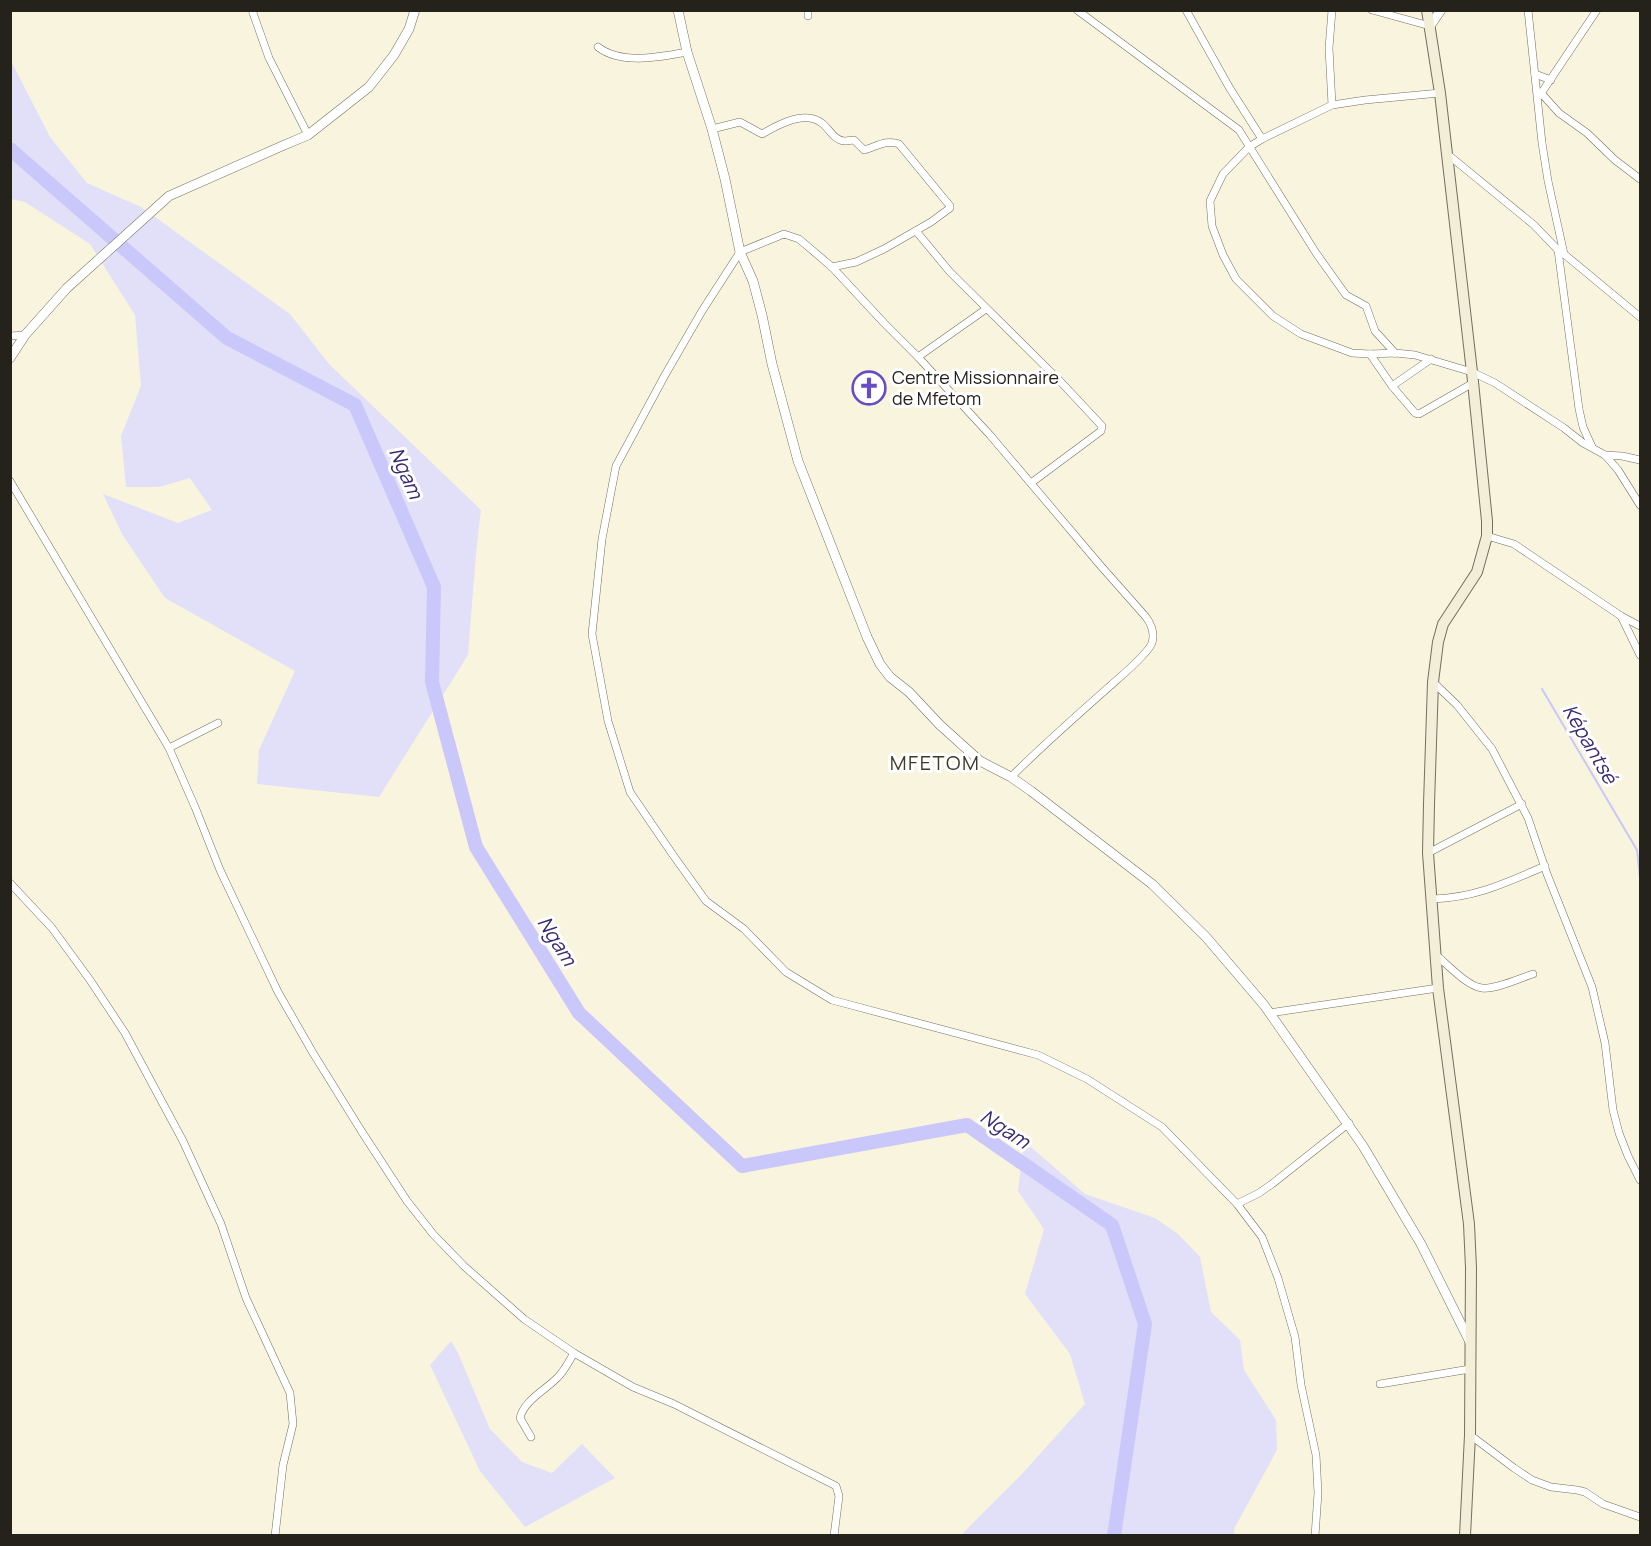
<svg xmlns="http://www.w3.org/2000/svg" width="1651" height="1546" font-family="Manrope,sans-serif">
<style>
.green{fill:#e1e0f8}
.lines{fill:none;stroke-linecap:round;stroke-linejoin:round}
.stream{stroke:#cac7fa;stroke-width:2}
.river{stroke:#cac7fa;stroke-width:14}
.minor-casing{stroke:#74705d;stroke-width:8}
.tertiary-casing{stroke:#74705d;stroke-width:10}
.secondary-casing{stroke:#74705d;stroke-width:12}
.minor{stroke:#fff;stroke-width:7}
.tertiary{stroke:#fff;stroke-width:9}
.secondary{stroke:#f3eed7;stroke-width:10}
.labels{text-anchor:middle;stroke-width:6;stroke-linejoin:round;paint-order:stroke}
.poi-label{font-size:18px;fill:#24221b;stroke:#fff;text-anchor:start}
.water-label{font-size:20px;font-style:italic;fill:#382972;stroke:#fff}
.neighbourhood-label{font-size:20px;letter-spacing:1.5px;fill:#3e3b2a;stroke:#fff}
</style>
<rect width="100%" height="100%" fill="#f8f4de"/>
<!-- green -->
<g class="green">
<path d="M 10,59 L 50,137 L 87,183 L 141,207 L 290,314 L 329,364 L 481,510 L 476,553 L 468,655 L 379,797 L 257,784 L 259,750 L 295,671 L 165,598 L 122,534 L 103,494 L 178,523 L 212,510 L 190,478 L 159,487 L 126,487 L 121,436 L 141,386 L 135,315 L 90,244 L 25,202 L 11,199 Z"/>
<path d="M 1024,1141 L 1085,1194 L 1155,1218 L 1178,1234 L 1200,1257 L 1211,1312 L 1240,1340 L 1244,1370 L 1276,1420 L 1277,1450 L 1234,1529 L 1234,1535 L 961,1535 L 1021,1475 L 1085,1404 L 1070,1354 L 1025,1294 L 1044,1229 L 1018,1191 Z"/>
<path d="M 451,1341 L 458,1353 L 490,1429 L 522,1462 L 552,1473 L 582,1444 L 615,1478 L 525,1527 L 480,1471 L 430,1365 Z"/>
</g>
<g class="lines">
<!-- stream -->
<path class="stream" d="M 1542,689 L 1637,850 L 1640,878"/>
<!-- river -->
<path class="river" d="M 10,149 L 227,338 L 355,405 L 434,587 L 432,682 L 476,847 L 579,1013 L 742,1166 L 967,1125 L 1112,1225 L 1145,1324 L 1114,1536"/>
<defs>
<g id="minor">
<path d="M 252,10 L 269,58 L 308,135"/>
<path d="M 1077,10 L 1239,130 L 1316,253 L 1346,295 L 1366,306 L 1375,331 L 1395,353"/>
<path d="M 1186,10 L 1229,87 L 1262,139"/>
<path d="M 1332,10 L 1329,48 L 1332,105"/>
<path d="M 1372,10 L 1430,26"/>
<path d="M 1528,10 L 1542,143 L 1548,181 L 1564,254"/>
<path d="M 808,16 L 808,10"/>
<path d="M 598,47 C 621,65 660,57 687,52"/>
<path d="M 1535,74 L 1551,80"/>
<path d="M 1440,93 L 1365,100 L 1332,105 L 1262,139 L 1249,147 L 1223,174 L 1210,201 L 1212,226 L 1223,255 L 1236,279 L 1273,316 L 1301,334 L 1352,353 L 1370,354 L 1395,353 L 1415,355 L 1472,372 L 1495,383 L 1564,428 L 1583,443 L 1605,455 L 1618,470 L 1640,505"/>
<path d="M 1541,93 L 1559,113 L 1587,133 L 1615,160 L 1640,179"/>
<path d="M 1540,95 L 1597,10"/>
<path d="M 712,129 L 740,122 L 762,134 C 778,125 805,109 823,124 C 830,130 835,141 845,141 C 848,141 851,140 854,140 L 864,150 C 876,147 886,139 899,144 L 950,206 L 950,208 L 931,222 L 884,249 L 856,262 L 832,267"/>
<path d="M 1446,153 L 1534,225 L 1558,250 L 1564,254 L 1640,317"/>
<path d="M 916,231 L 950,272 L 1059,380 L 1102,426 L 1101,431 L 1031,483"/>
<path d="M 1558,250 L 1579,409 L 1583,427 L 1592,447"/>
<path d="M 10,336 L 25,335"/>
<path d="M 1370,354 L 1392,386 L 1415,413 L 1419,414 L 1473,383"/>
<path d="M 918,357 L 986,309"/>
<path d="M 1392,386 L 1431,359"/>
<path d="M 1605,455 L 1622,456 L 1640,460"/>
<path d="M 10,481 L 169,748 L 195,807 L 220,870 L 278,992 L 313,1053 L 362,1132 L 407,1201 L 433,1234 L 464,1266 L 524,1319 L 574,1353 L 633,1387 L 674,1404 L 836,1486 L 839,1496 L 834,1536"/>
<path d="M 1487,536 L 1514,544 L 1621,616 L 1640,626"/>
<path d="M 1621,616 L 1640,655"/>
<path d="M 1433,682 L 1457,705 L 1492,749 L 1528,818 L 1547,874 L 1592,987 L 1605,1043 L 1613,1110 L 1619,1133 L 1628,1156 L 1640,1180"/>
<path d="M 169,748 L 218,723"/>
<path d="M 1011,777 C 1043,745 1076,716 1110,686 C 1120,677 1148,654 1152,643 C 1155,633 1151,624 1146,617 L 1100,565 L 990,435 L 918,357 L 884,323 L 832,267 L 799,239 L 784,234 L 740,252 L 702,311 L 665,375 L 616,466 L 602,539 L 592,634 L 608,721 L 630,792 L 673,855 L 706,901 L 744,929 L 786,972 L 832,1000 L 1038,1055 L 1087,1079 L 1162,1127 L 1237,1204 L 1262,1237 L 1278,1278 L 1295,1337 L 1301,1385 L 1316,1455 L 1318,1493 L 1315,1536"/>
<path d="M 1428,853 L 1522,804"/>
<path d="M 10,883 L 52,928 L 90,980 L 125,1033 L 183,1141 L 221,1224 L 246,1298 L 290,1393 L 293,1424 L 283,1465 L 275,1536"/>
<path d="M 1432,899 C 1474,898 1506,883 1545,866"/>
<path d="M 1436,955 C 1448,965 1467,986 1482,988 C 1495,990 1520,978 1533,974"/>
<path d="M 1269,1013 L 1438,988"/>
<path d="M 1237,1204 L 1259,1193 L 1272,1184 L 1349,1123"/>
<path d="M 1380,1384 L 1470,1369"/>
<path d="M 1470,1435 L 1514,1468 L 1532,1480 L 1551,1487 L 1577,1490 L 1585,1492 L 1603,1504 L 1640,1517"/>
<path d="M 531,1437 L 520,1418 C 524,1400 546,1390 558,1377 C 565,1370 569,1361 574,1353"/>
</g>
<g id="tertiary">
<path d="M 678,10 L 687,52 L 712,129 L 725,179 L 740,252 L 753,281 L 762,315 L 772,364 L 798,461 L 867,637 L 880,664 L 890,677 L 909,692 L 940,725 L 980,761 L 1011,777 L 1031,791 L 1152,884 L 1206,937 L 1264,1005 L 1363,1146 L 1421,1244 L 1470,1342"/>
<path d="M 1430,26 L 1441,10"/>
<path d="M 10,358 L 25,335 L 67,288 L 169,196 L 282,146 L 308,135 L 369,87 L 394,55 L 409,29 L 415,10"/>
</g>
<path id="secondary" d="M 1427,10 L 1440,93 L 1472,372 L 1487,521 L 1487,536 L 1477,572 L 1443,624 L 1438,642 L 1433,682 L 1429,804 L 1428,853 L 1438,988 L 1469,1224 L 1471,1268 L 1470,1435 L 1465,1536"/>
</defs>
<!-- minor casing -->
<use href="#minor" class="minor-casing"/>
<!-- tertiary casing -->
<use href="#tertiary" class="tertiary-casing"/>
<!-- secondary casing -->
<use href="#secondary" class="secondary-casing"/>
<!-- minor -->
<use href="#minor" class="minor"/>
<!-- tertiary -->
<use href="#tertiary" class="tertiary"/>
<!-- secondary -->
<use href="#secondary" class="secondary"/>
</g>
<!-- icons -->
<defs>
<symbol id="church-ring" viewBox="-11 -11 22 22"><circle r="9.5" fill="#fff" stroke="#664dc6" stroke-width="1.5"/><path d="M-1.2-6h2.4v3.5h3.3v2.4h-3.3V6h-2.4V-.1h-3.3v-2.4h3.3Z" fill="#664dc6"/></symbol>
</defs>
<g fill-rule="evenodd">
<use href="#church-ring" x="850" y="369" width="38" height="38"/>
</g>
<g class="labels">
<!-- poi labels -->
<g class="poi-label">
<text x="892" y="384">Centre Missionnaire<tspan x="892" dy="21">de Mfetom</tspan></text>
</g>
<!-- water labels -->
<g class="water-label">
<text transform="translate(406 473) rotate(66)" y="7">Ngam</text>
<text transform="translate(1590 744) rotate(60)" y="7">Képantsé</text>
<text transform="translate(557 941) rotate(58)" y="7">Ngam</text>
<text transform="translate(1005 1129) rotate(33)" y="7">Ngam</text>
</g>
<!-- neighbourhood labels -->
<g class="neighbourhood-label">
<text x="935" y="770">MFETOM</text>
</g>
</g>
<!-- border -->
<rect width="1651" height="1546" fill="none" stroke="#24221b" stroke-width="24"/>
</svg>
